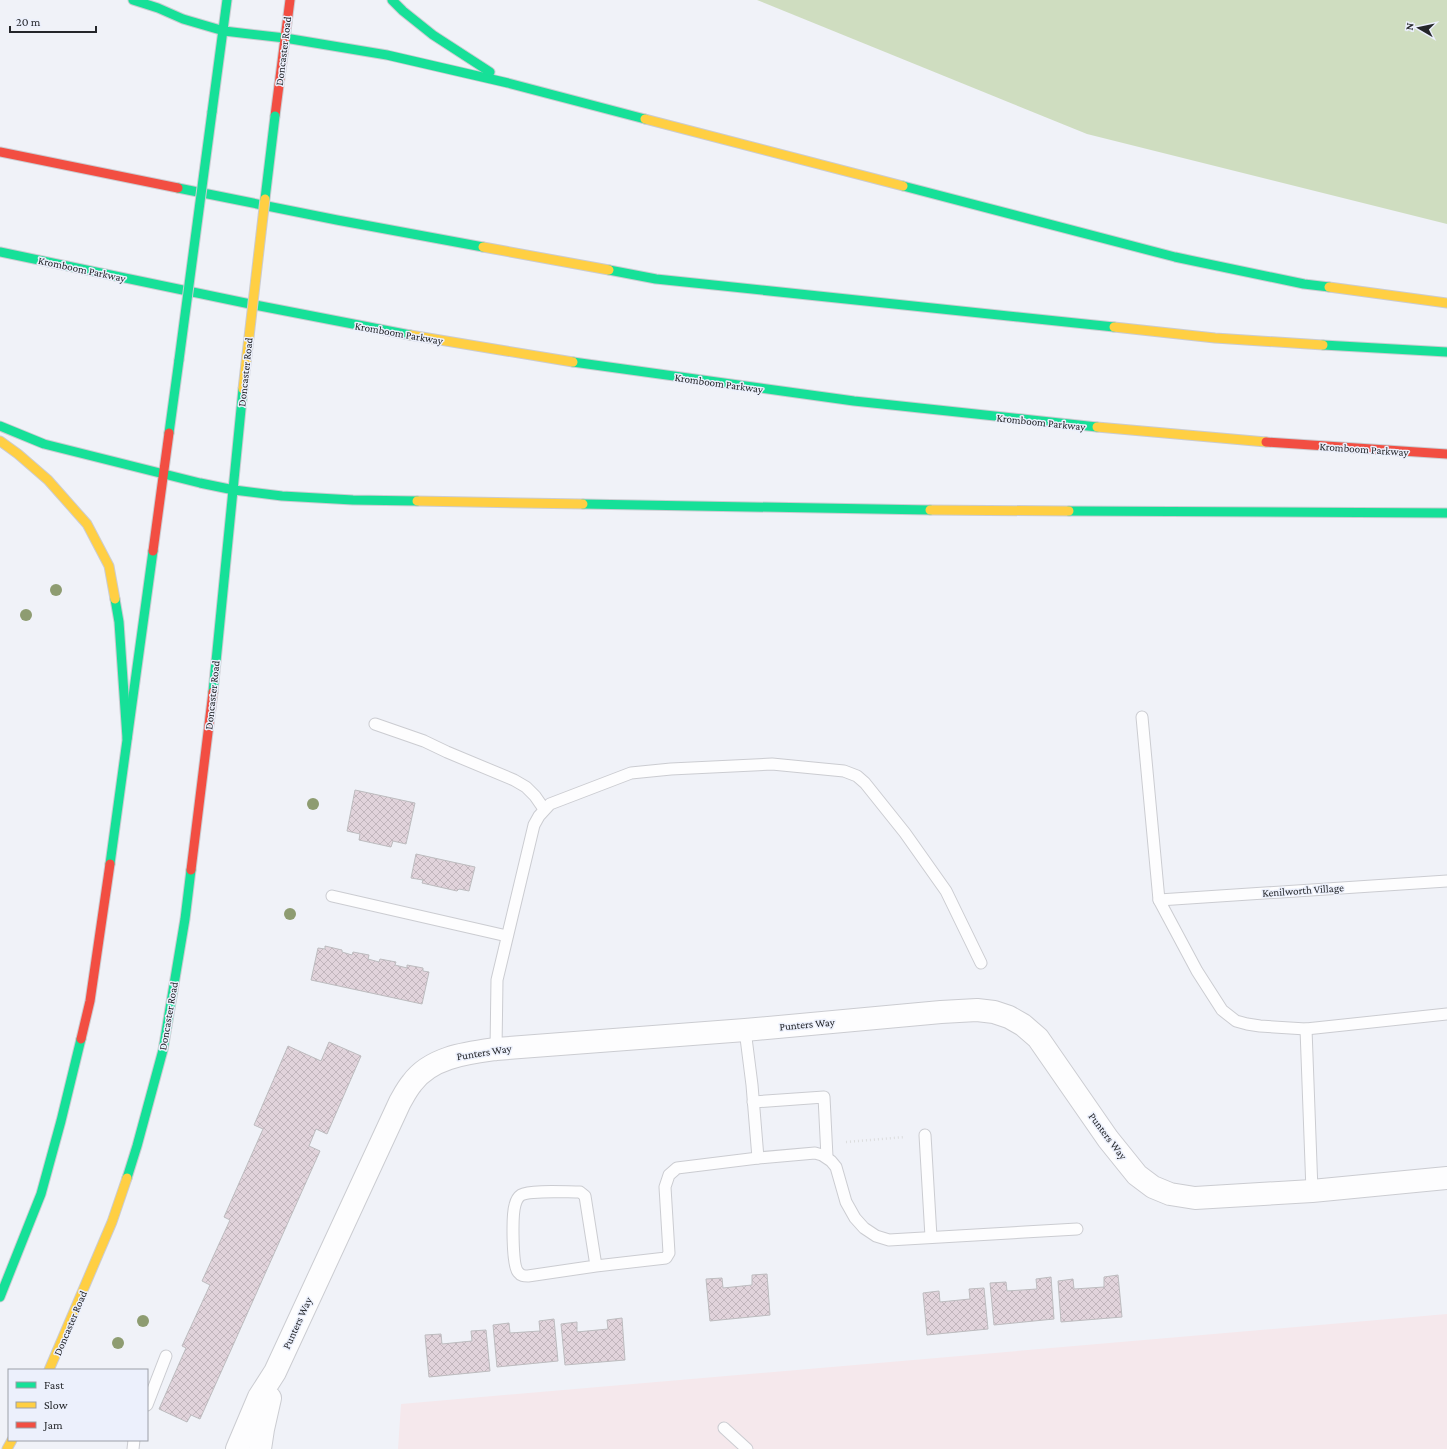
<svg xmlns="http://www.w3.org/2000/svg" width="1447" height="1449" font-family="'Crimson Pro',serif">
<style>
.commercial{fill:#f5e8ec}
.green{fill:#cfddc0}
.building{fill:url(#building-cross-hatch);stroke:#bdbcbf}
.lines{fill:none;stroke-linecap:round;stroke-linejoin:round}
.lane-casing{stroke:#cbccd1;stroke-width:13}
.street-casing{stroke:#cbccd1;stroke-width:24}
.fast-casing{stroke:#cbccd1;stroke-width:11}
.slow-casing{stroke:#cbccd1;stroke-width:11}
.jam-casing{stroke:#cbccd1;stroke-width:11}
.path{stroke:#dcddde;stroke-width:2.5;stroke-dasharray:1 3;stroke-linecap:butt}
.lane{stroke:#fdfdfe;stroke-width:11}
.street{stroke:#fdfdfe;stroke-width:22}
.fast{stroke:#16e098;stroke-width:9}
.slow{stroke:#ffcf43;stroke-width:9}
.jam{stroke:#f24e42;stroke-width:9}
.fast-bridge-casing{stroke:#cbccd1;stroke-width:11;stroke-linecap:butt}
.slow-bridge-casing{stroke:#cbccd1;stroke-width:11;stroke-linecap:butt}
.fast-bridge{stroke:#16e098;stroke-width:9}
.slow-bridge{stroke:#ffcf43;stroke-width:9}
.tree{fill:#8e9c71}
.labels{text-anchor:middle;stroke-width:3;stroke-linejoin:round;paint-order:stroke}
.street-label{font-size:11px;fill:#24262a;stroke:#ecf0fc}
</style>
<defs>
<pattern id="building-cross-hatch" width="8" height="8" patternUnits="userSpaceOnUse"><rect width="8" height="8" fill="#e1d3db"/><path d="M0 0l8 8M0 8l8-8" fill="none" stroke="#c1b5bc"/></pattern>
</defs>
<rect width="100%" height="100%" fill="#f0f2f8"/>
<!-- commercial -->
<path class="commercial" d="M 1447,1314 L 1447,1449 L 398,1449 L 401,1404 Z"/>
<!-- green -->
<path class="green" d="M 757,0 L 1447,0 L 1447,224 L 1087,134 Z"/>
<!-- building -->
<g class="building">
<path d="M 355,790 L 415,803 L 406,844 L 393,841 L 391,847 L 359,840 L 360,834 L 347,831 Z"/>
<path d="M 416,854 L 475,867 L 469,891 L 459,889 L 457,891 L 422,883 L 423,880 L 411,878 Z"/>
<path d="M 325,946 L 342,950 L 342,952 L 352,955 L 353,952 L 369,955 L 368,959 L 379,962 L 380,959 L 396,962 L 395,965 L 407,968 L 407,965 L 423,968 L 423,971 L 429,972 L 422,1004 L 311,980 L 318,948 L 325,949 Z"/>
<path d="M 329,1042 L 361,1056 L 327,1134 L 316,1129 L 309,1146 L 320,1151 L 200,1419 L 191,1415 L 187,1422 L 159,1409 L 186,1348 L 182,1346 L 210,1285 L 202,1281 L 230,1220 L 224,1217 L 263,1129 L 254,1125 L 288,1046 L 321,1061 Z"/>
<path d="M 767,1274 L 770,1315 L 710,1321 L 706,1279 L 722,1278 L 723,1288 L 752,1285 L 752,1275 Z"/>
<path d="M 1118,1275 L 1122,1317 L 1061,1322 L 1058,1281 L 1073,1279 L 1074,1289 L 1104,1287 L 1104,1277 Z"/>
<path d="M 1051,1277 L 1054,1319 L 994,1325 L 990,1283 L 1006,1282 L 1007,1291 L 1037,1289 L 1036,1279 Z"/>
<path d="M 984,1288 L 988,1329 L 927,1335 L 923,1293 L 939,1291 L 940,1302 L 970,1299 L 969,1289 Z"/>
<path d="M 622,1318 L 625,1360 L 565,1365 L 561,1324 L 577,1322 L 577,1332 L 608,1329 L 607,1320 Z"/>
<path d="M 554,1319 L 558,1361 L 497,1367 L 493,1325 L 509,1323 L 510,1333 L 540,1331 L 539,1321 Z"/>
<path d="M 486,1330 L 490,1371 L 429,1377 L 425,1335 L 441,1334 L 442,1344 L 472,1341 L 471,1331 Z"/>
</g>
<g class="lines">
<defs>
<g id="lane">
<path d="M 1142,717 L 1159,900 L 1197,971 L 1222,1010 L 1236,1021 L 1247,1024 L 1260,1026 L 1306,1029 L 1447,1014"/>
<path d="M 375,724 L 424,741 L 447,752 L 514,780 L 526,787 L 535,796 L 544,809"/>
<path d="M 332,896 L 507,936"/>
<path d="M 1159,900 L 1447,881"/>
<path d="M 1306,1029 L 1312,1191"/>
<path d="M 745,1030 L 752,1085 L 758,1158"/>
<path d="M 496,1049 L 497,980 L 534,825 L 539,816 L 550,804 L 631,773 L 671,769 L 772,764 L 844,771 L 857,776 L 865,783 L 905,833 L 946,891 L 981,963"/>
<path d="M 753,1102 L 824,1097 L 827,1157"/>
<path d="M 925,1135 L 931,1237"/>
<path d="M 596,1266 L 585,1196 L 580,1192 L 577,1192 C 565,1192 530,1190 521,1195 C 518,1197 516,1201 515,1205 C 512,1215 512,1265 518,1272 C 521,1276 524,1276 528,1276 L 596,1266 L 666,1258 L 669,1253 L 665,1187 L 669,1175 L 677,1168 L 758,1158 L 815,1153 L 822,1155 L 831,1161 L 836,1167 L 846,1202 L 855,1218 L 864,1228 L 876,1236 L 889,1240 L 1077,1229"/>
<path d="M 147,1405 L 166,1356"/>
<path d="M 724,1428 L 747,1449"/>
<path d="M 133,1449 L 134,1440"/>
</g>
<g id="street">
<path d="M 237,1449 L 259,1397 L 275,1372 L 400,1102 C 404,1095 407,1089 412,1083 C 431,1057 467,1053 496,1049 L 745,1030 L 941,1012 L 977,1010 L 994,1012 L 1009,1017 L 1023,1025 L 1038,1038 L 1108,1139 L 1137,1175 L 1153,1187 L 1170,1194 L 1195,1198 L 1312,1191 L 1447,1178"/>
<path d="M 260,1449 L 263,1429 L 270,1398"/>
</g>
<g id="fast">
<path d="M 133,0 L 158,8 L 183,19 L 224,31 L 285,38 L 387,55 L 508,83 L 645,119"/>
<path d="M 392,0 L 403,11 L 433,35 L 490,72"/>
<path d="M 212,112 L 227,0"/>
<path d="M 903,186 L 1175,257 L 1304,284 L 1329,287"/>
<path d="M 178,188 L 337,220 L 483,247"/>
<path d="M 0,252 L 255,305 L 410,335"/>
<path d="M 609,270 L 656,279 L 1114,327"/>
<path d="M 1323,345 L 1447,352"/>
<path d="M 573,362 L 854,401 L 1097,427"/>
<path d="M 0,426 L 44,444 L 200,483 L 234,490 L 282,496 L 353,500 L 417,501"/>
<path d="M 169,433 L 179,360"/>
<path d="M 583,504 L 930,510"/>
<path d="M 1069,511 L 1447,513"/>
<path d="M 115,599 L 119,622 L 127,738"/>
<path d="M 213,692 L 243,389"/>
<path d="M 110,864 L 153,551"/>
<path d="M 127,1178 L 137,1146 L 163,1050 L 185,919 L 191,870"/>
<path d="M 0,1297 L 41,1194 L 61,1121 L 81,1039"/>
</g>
<g id="slow">
<path d="M 645,119 L 903,186"/>
<path d="M 483,247 L 609,270"/>
<path d="M 1329,287 L 1447,303"/>
<path d="M 1114,327 L 1215,338 L 1323,345"/>
<path d="M 410,335 L 573,362"/>
<path d="M 1097,427 L 1266,442"/>
<path d="M 0,441 L 18,454 L 48,480 L 87,524 L 109,566 L 115,599"/>
<path d="M 417,501 L 583,504"/>
<path d="M 930,510 L 1069,511"/>
<path d="M 49,1370 L 112,1222 L 127,1178"/>
<path d="M 7,1449 L 12,1440"/>
</g>
<g id="jam">
<path d="M 275,116 L 290,0"/>
<path d="M 0,152 L 178,188"/>
<path d="M 1266,442 L 1447,454"/>
<path d="M 153,551 L 169,433"/>
<path d="M 191,870 L 213,692"/>
<path d="M 81,1039 L 90,1001 L 110,864"/>
</g>
</defs>
<!-- lane casing -->
<use href="#lane" class="lane-casing"/>
<!-- street casing -->
<use href="#street" class="street-casing"/>
<!-- fast casing -->
<use href="#fast" class="fast-casing"/>
<!-- slow casing -->
<use href="#slow" class="slow-casing"/>
<!-- jam casing -->
<use href="#jam" class="jam-casing"/>
<!-- path -->
<path class="path" d="M 846,1142 L 905,1137"/>
<!-- lane -->
<use href="#lane" class="lane"/>
<!-- street -->
<use href="#street" class="street"/>
<!-- fast -->
<use href="#fast" class="fast"/>
<!-- slow -->
<use href="#slow" class="slow"/>
<!-- jam -->
<use href="#jam" class="jam"/>
<defs>
<g id="fast-bridge">
<path d="M 265,199 L 275,116"/>
<path d="M 179,360 L 212,112"/>
</g>
<path id="slow-bridge" d="M 243,389 L 265,199"/>
</defs>
<!-- fast-bridge casing -->
<use href="#fast-bridge" class="fast-bridge-casing"/>
<!-- slow-bridge casing -->
<use href="#slow-bridge" class="slow-bridge-casing"/>
<!-- fast-bridge -->
<use href="#fast-bridge" class="fast-bridge"/>
<!-- slow-bridge -->
<use href="#slow-bridge" class="slow-bridge"/>
</g>
<!-- trees -->
<g class="tree">
<circle cx="56" cy="590" r="6"/>
<circle cx="26" cy="615" r="6"/>
<circle cx="313" cy="804" r="6"/>
<circle cx="290" cy="914" r="6"/>
<circle cx="143" cy="1321" r="6"/>
<circle cx="118" cy="1343" r="6"/>
</g>
<g class="labels">
<!-- street labels -->
<g class="street-label">
<text transform="translate(283 51) rotate(-83)" y="4">Doncaster Road</text>
<text transform="translate(82 269) rotate(12)" y="4">Kromboom Parkway</text>
<text transform="translate(399 333) rotate(10)" y="4">Kromboom Parkway</text>
<text transform="translate(245 372) rotate(-84)" y="4">Doncaster Road</text>
<text transform="translate(719 383) rotate(8)" y="4">Kromboom Parkway</text>
<text transform="translate(1041 422) rotate(6)" y="4">Kromboom Parkway</text>
<text transform="translate(1364 449) rotate(4)" y="4">Kromboom Parkway</text>
<text transform="translate(212 695) rotate(-84)" y="4">Doncaster Road</text>
<text transform="translate(1303 890) rotate(-4)" y="4">Kenilworth Village</text>
<text transform="translate(168 1016) rotate(-80)" y="4">Doncaster Road</text>
<text transform="translate(807 1024) rotate(-5)" y="4">Punters Way</text>
<text transform="translate(484 1052) rotate(-9)" y="4">Punters Way</text>
<text transform="translate(1108 1136) rotate(53)" y="4">Punters Way</text>
<text transform="translate(70 1323) rotate(-67)" y="4">Doncaster Road</text>
<text transform="translate(297 1323) rotate(-65)" y="4">Punters Way</text>
</g>
</g>
<!-- legend -->
<rect x="8" y="1369" width="140" height="72" fill="#ecf0fc" stroke="#9c9fa8"/>
<rect x="16" y="1382" width="20" height="6" fill="#16e098" stroke="#9c9fa8"/>
<text x="44" y="1389" font-size="12" fill="#24262a">Fast</text>
<rect x="16" y="1402" width="20" height="6" fill="#ffcf43" stroke="#9c9fa8"/>
<text x="44" y="1409" font-size="12" fill="#24262a">Slow</text>
<rect x="16" y="1422" width="20" height="6" fill="#f24e42" stroke="#9c9fa8"/>
<text x="44" y="1429" font-size="12" fill="#24262a">Jam</text>
<!-- north arrow -->
<g transform="translate(1419 28) rotate(279)" stroke="#ecf0fc" stroke-width="3" paint-order="stroke">
<path d="M0-3L7 15L0 10L-7 15Z" fill="#24262a"/>
<text y="-6" font-size="11" font-weight="bold" text-anchor="middle" fill="#24262a">N</text>
</g>
<!-- scale -->
<path d="M10 26v6h86v-6" fill="none" stroke="#24262a" stroke-width="2"/>
<text x="16" y="26" font-size="12" fill="#24262a" stroke="#ecf0fc" stroke-width="3" paint-order="stroke">20 m</text>
</svg>
